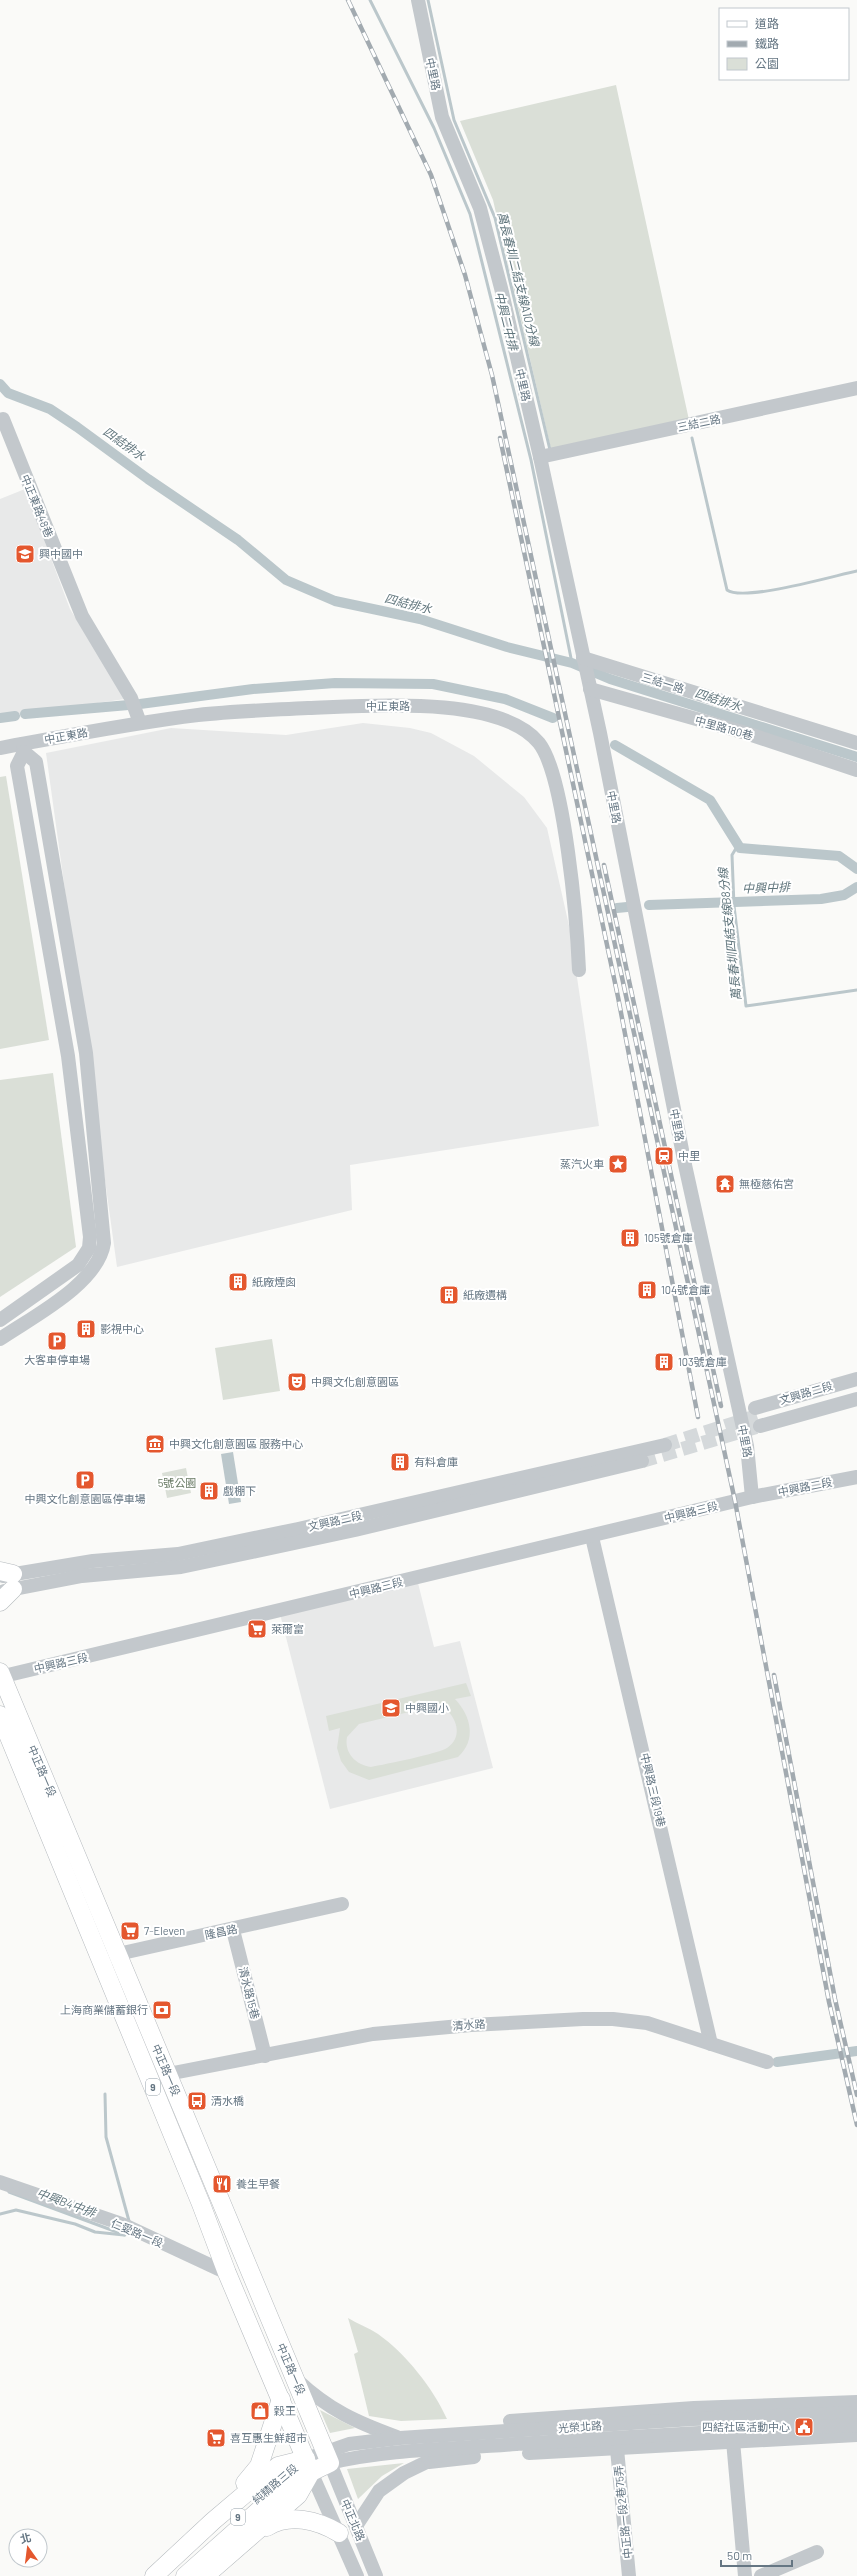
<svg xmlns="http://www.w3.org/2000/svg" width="857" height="2576" font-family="Barlow,'Noto Sans TC',sans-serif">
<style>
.built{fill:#e8e9e9}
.green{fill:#dadfd7;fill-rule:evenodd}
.water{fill:#bbc7cb}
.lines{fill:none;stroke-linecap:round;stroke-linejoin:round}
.stream{stroke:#bbc7cb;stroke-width:3}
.canal{stroke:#bbc7cb;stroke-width:10}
.minor-tunnel{stroke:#d5d9db;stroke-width:14;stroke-dasharray:14 7;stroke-linecap:butt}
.major-casing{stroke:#b5babe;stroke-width:19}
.minor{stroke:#c3c8cc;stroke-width:14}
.major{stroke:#fff;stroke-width:18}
.rail-casing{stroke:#a2aab0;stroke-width:4.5}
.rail{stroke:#fff;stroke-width:3;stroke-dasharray:9;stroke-linecap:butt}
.labels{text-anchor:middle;stroke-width:4;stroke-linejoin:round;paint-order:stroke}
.shield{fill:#fff;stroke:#939fa8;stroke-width:1}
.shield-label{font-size:10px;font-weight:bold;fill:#657683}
.street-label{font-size:11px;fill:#657683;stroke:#fff}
.poi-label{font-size:11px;fill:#657683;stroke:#fff;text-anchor:start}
.park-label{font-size:11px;fill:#687a64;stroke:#fff}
.water-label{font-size:12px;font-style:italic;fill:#60757c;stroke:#fff}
</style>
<rect width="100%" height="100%" fill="#fafaf8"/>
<!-- built -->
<g class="built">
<path d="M 25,489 L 70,609 L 125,699 L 0,717 L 0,499 Z"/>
<path d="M 363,723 L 410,728 L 431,733 L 474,756 L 524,797 L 547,828 L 570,930 L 599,1126 L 350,1165 L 352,1210 L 117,1267 L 46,753 L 171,728 L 286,735 Z"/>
<path d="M 417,1579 L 434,1647 L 460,1641 L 493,1768 L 330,1809 L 280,1614 Z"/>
</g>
<!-- green -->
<g class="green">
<path d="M 616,85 L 689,420 L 551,449 L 493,200 L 460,121 Z"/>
<path d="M 6,776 L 49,1040 L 0,1049 L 0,777 Z"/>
<path d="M 53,1073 L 76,1247 L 0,1297 L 0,1080 Z"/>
<path d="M 272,1339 L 280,1391 L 223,1400 L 215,1348 Z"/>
<path d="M 186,1468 L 191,1493 L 167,1498 L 162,1473 Z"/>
<path d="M 466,1683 L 471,1696 L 455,1699 C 471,1716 477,1740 458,1757 L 369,1780 L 349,1772 L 341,1761 L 337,1748 L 340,1728 L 329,1731 L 326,1716 ZM 434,1706 L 447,1710 C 458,1721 462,1738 447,1748 C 437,1754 386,1764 371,1767 C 356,1765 344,1753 347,1737 L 359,1724 Z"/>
<path d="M 348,2318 C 358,2324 369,2328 378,2334 C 406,2354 433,2388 447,2419 L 401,2421 L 369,2416 L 354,2354 L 358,2352 Z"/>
<path d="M 320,2410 L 355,2428 L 330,2433 Z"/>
<path d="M 404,2463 L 382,2476 L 358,2499 L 347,2469 Z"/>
</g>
<!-- water -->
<path class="water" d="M 233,1452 L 241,1502 L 229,1504 L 221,1454 Z"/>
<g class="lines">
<!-- stream -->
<g class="stream">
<path d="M 370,0 L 434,128 L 470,214 L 531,460 L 572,663"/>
<path d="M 428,0 L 454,120 L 495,218 L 550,450"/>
<path d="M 692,438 L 727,590 C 744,602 833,576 857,571"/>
<path d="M 738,845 L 732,855 L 734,906 L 746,1006 L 857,990"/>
<path d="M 105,2094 L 106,2137 L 129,2221"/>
<path d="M 9,2192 L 125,2235"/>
<path d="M 0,2214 L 16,2210 L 75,2224 L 95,2232 L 124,2235"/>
</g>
<!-- canal -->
<g class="canal">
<path d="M 0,384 L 8,393 L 50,409 L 77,427 L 148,479 L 238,540 L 286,580 L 335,601 L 420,619 L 507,647 L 572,663 L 610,679 L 857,757"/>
<path d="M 25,714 L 140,704 L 253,689 L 335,683 L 433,684 L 505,699 L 553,718"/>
<path d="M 0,718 L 15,716"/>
<path d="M 615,745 L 710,800 L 740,848 L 839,856 L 857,869"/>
<path d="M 649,905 L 821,899 L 844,895 L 857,887"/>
<path d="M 617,908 L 627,907"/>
<path d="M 777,2062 L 857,2051"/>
</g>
<!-- minor-tunnel -->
<g class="minor-tunnel">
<path d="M 665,1445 L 757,1416"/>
<path d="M 642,1461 L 760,1426"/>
</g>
<defs>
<g id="major">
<path d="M 0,1571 L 13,1574"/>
<path d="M 0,1602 L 13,1589"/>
<path d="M 0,1672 L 330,2463 L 291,2482 L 185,2576"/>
<path d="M 0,1715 L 201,2204 L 227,2273 L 311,2472"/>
<path d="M 245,2483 L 259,2466 L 281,2399"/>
<path d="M 267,2527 C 290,2513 317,2520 339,2533"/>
<path d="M 154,2576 L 213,2521 L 278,2466 L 306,2459"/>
<path d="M 205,2576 L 298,2495 L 311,2472"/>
</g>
</defs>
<!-- major casing -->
<use href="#major" class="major-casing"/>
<!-- minor -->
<g class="minor">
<path d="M 418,0 L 442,117 L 480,208 L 501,288 L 540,457 L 600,733 L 685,1165 L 747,1446 L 752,1497"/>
<path d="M 3,419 L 82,616 L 131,698 L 140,723"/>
<path d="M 540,457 L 857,388"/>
<path d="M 583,658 L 857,743"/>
<path d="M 590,689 L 746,733 L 857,770"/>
<path d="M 0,748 C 66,736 132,723 198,715 C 234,711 271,710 308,708 C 365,706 500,694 539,743 C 565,776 577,924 579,970"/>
<path d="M 0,1320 L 78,1265 L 89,1248 L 90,1237 L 68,1056 L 17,766 L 24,752 L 23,744"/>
<path d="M 0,1339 C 32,1317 98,1284 104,1243 L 86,1053 L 36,762 L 24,752"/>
<path d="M 755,1408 L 857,1379"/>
<path d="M 760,1426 L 857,1399"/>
<path d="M 592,1537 L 711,2044"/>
<path d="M 3,1576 L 93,1561 L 178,1554 L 298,1529 L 665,1445"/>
<path d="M 4,1591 L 82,1576 L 181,1567 L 355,1530 L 642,1461"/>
<path d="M 0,1677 L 752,1497 L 857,1477"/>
<path d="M 233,1930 L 265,2056"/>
<path d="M 109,1958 L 118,1954 L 342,1904"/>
<path d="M 168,2074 L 373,2034 L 471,2025 L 583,2019 L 613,2019 L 647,2023 L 767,2062"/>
<path d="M 0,2182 L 122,2224 L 227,2273"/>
<path d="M 297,2380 C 329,2410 356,2422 397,2437"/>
<path d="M 510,2421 L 694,2408 L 857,2402"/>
<path d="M 733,2441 L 745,2576"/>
<path d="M 617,2449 L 629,2576"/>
<path d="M 529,2453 L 857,2435"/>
<path d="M 306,2459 L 349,2444 L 400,2438 L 693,2419 L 857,2413"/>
<path d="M 429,2462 L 474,2457"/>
<path d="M 311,2472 L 357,2576"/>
<path d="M 356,2526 L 379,2491 L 404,2473 L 437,2457"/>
<path d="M 376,2576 L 330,2463 C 387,2449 456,2449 516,2444 C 630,2437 743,2430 857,2425"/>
<path d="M 761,2576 L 817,2552"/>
</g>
<!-- major -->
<use href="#major" class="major"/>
<defs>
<g id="rail">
<path d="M 348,0 L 431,175 L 465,275 L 492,375 L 735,1501 L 829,2002 L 857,2125"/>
<path d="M 500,438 L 618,997 L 698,1417"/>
<path d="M 604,865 L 721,1406"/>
<path d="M 774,1675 L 835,1999 L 857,2095"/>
</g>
</defs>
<!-- rail casing -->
<use href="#rail" class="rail-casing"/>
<!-- rail -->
<use href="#rail" class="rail"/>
</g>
<!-- icons -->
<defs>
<symbol id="school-square" viewBox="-11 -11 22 22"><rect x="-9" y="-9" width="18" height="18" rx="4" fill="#e4572e" stroke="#fff"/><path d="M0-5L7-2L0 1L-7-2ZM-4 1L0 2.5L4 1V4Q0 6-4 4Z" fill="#fff"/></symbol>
<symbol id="station-square" viewBox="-11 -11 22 22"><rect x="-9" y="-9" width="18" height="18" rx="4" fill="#e4572e" stroke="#fff"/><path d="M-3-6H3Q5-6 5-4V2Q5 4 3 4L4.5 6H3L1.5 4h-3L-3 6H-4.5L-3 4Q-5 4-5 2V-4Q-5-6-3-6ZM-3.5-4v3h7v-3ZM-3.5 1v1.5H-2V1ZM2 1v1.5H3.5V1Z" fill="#fff"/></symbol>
<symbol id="sight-square" viewBox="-11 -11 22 22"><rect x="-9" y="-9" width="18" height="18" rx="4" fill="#e4572e" stroke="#fff"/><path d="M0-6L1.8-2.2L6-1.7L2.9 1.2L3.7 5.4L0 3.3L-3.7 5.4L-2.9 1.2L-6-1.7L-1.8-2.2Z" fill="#fff"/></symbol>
<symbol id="temple-square" viewBox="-11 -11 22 22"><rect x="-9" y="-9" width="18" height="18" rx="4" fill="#e4572e" stroke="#fff"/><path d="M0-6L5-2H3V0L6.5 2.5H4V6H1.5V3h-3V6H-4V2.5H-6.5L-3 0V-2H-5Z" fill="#fff"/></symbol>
<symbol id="building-square" viewBox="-11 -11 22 22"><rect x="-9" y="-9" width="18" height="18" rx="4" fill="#e4572e" stroke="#fff"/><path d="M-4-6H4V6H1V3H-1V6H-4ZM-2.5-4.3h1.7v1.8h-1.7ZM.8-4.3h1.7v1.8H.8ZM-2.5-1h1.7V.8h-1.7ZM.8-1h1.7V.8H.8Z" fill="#fff"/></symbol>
<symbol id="parking-square" viewBox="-11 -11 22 22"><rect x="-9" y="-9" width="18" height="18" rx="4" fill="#e4572e" stroke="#fff"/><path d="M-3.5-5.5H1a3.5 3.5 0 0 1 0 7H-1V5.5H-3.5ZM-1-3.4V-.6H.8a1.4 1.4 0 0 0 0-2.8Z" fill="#fff"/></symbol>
<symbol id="theatre-square" viewBox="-11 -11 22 22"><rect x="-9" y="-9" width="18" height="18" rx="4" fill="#e4572e" stroke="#fff"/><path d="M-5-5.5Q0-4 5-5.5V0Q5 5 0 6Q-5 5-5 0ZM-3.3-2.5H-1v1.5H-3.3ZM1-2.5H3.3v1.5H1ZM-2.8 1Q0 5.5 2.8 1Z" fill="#fff"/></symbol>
<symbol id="museum-square" viewBox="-11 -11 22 22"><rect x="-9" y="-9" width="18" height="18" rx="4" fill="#e4572e" stroke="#fff"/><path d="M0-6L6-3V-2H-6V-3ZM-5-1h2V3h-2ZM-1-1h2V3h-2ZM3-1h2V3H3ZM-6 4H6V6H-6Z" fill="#fff"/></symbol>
<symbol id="supermarket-square" viewBox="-11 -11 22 22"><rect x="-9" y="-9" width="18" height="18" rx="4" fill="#e4572e" stroke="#fff"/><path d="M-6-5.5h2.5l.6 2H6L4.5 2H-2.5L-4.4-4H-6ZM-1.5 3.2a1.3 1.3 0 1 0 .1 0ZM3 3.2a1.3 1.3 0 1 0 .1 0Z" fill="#fff"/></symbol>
<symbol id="bank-square" viewBox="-11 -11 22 22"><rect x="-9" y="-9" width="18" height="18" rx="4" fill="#e4572e" stroke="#fff"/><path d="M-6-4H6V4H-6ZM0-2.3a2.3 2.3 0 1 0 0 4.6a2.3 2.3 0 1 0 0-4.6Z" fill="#fff"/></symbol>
<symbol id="bus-square" viewBox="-11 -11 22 22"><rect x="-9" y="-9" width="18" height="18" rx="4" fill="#e4572e" stroke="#fff"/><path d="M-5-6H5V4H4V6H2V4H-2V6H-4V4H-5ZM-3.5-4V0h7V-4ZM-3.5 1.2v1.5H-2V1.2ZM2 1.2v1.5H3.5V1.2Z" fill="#fff"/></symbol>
<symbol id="restaurant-square" viewBox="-11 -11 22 22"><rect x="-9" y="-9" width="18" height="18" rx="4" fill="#e4572e" stroke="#fff"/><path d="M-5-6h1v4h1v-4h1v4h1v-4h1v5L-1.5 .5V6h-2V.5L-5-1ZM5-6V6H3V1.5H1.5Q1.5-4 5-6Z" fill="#fff"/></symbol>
<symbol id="shop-square" viewBox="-11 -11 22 22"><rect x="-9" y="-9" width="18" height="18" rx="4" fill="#e4572e" stroke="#fff"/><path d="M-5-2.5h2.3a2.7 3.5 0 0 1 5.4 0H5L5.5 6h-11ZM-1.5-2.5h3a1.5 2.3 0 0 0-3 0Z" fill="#fff"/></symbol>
<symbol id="civic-square" viewBox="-11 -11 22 22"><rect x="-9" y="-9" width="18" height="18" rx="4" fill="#e4572e" stroke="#fff"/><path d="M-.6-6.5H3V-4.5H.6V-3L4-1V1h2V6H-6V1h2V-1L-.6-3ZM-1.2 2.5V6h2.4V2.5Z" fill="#fff"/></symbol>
</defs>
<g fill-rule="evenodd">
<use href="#school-square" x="14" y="543" width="22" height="22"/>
<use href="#station-square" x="653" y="1145" width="22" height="22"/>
<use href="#sight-square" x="607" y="1153" width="22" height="22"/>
<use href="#temple-square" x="714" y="1173" width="22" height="22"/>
<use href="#building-square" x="619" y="1227" width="22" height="22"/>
<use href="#building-square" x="227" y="1271" width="22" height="22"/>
<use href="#building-square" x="636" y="1279" width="22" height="22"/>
<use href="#building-square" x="438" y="1284" width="22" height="22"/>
<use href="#building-square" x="75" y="1318" width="22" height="22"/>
<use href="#parking-square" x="46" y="1330" width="22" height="22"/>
<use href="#building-square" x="653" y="1351" width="22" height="22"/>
<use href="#theatre-square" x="286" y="1371" width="22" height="22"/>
<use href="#museum-square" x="144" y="1433" width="22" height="22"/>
<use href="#building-square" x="389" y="1451" width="22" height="22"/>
<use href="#parking-square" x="74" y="1469" width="22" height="22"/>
<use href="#building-square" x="198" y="1480" width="22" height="22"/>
<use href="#supermarket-square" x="246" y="1618" width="22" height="22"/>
<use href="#school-square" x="380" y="1697" width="22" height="22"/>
<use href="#supermarket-square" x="119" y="1920" width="22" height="22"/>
<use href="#bank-square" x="151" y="1999" width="22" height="22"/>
<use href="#bus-square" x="186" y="2090" width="22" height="22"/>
<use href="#restaurant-square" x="211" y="2173" width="22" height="22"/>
<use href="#shop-square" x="249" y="2400" width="22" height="22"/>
<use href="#civic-square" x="793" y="2416" width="22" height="22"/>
<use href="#supermarket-square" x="205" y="2427" width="22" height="22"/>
</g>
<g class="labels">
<!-- shield labels -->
<g class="shield">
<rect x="146" y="2079" width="14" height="16" rx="3"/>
<rect x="231" y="2509" width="14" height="16" rx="3"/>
</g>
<g class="shield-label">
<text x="153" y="2091">9</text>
<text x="238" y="2521">9</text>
</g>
<!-- street labels -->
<g class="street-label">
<text transform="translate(433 74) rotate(78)" y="4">中里路</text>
<text transform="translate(523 385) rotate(77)" y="4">中里路</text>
<text transform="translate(699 423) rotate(-12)" y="4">三結二路</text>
<text transform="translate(37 506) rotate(68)" y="4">中正東路48巷</text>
<text transform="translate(663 683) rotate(17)" y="4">三結一路</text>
<text x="388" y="710">中正東路</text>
<text transform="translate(724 728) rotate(16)" y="4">中里路180巷</text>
<text transform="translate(66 736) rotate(-10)" y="4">中正東路</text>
<text transform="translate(614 807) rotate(79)" y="4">中里路</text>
<text transform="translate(677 1125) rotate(79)" y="4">中里路</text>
<text transform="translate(806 1393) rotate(-16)" y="4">文興路二段</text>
<text transform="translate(745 1441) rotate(79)" y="4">中里路</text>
<text transform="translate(805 1487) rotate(-11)" y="4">中興路二段</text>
<text transform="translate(691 1512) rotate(-14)" y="4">中興路三段</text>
<text transform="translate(335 1521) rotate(-13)" y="4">文興路二段</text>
<text transform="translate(376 1588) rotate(-14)" y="4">中興路三段</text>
<text transform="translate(61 1663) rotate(-13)" y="4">中興路三段</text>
<text transform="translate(42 1771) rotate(67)" y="4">中正路一段</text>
<text transform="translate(653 1790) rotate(77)" y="4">中興路三段19巷</text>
<text transform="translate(221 1932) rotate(-12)" y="4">隆昌路</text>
<text transform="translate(249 1993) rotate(76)" y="4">清水路15巷</text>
<text transform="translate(469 2025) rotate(-4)" y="4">清水路</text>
<text transform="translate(166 2070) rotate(67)" y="4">中正路一段</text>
<text transform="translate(137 2233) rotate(23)" y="4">仁愛路一段</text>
<text transform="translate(291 2369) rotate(67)" y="4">中正路一段</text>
<text transform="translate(580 2427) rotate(-4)" y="4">光榮北路</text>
<text transform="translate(275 2484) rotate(-40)" y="4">純精路三段</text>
<text transform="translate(623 2512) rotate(-96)" y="4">中正路一段2巷75弄</text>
<text transform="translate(353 2520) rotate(67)" y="4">中正北路</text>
</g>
<!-- poi labels -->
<g class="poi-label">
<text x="39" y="558">興中國中</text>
<text x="678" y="1160">中里</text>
<text x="604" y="1168" text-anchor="end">蒸汽火車</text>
<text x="739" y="1188">無極慈佑宮</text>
<text x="644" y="1242">105號倉庫</text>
<text x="252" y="1286">紙廠煙囪</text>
<text x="661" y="1294">104號倉庫</text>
<text x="463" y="1299">紙廠遺構</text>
<text x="100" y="1333">影視中心</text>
<text x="57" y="1364" text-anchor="middle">大客車停車場</text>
<text x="678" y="1366">103號倉庫</text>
<text x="311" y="1386">中興文化創意園區</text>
<text x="169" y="1448">中興文化創意園區 服務中心</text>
<text x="414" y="1466">有料倉庫</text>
<text x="223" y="1495">戲棚下</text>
<text x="85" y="1503" text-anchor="middle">中興文化創意園區停車場</text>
<text x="271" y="1633">萊爾富</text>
<text x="405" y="1712">中興國小</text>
<text x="144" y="1935">7-Eleven</text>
<text x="148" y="2014" text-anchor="end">上海商業儲蓄銀行</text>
<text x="211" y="2105">清水橋</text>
<text x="236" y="2188">養生早餐</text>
<text x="274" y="2415">穀王</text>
<text x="790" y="2431" text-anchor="end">四結社區活動中心</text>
<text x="230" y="2442">喜互惠生鮮超市</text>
</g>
<!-- park labels -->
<g class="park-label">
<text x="177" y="1487">5號公園</text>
</g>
<!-- water labels -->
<g class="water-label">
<text transform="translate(518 279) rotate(76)" y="4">萬長春圳二結支線A10分線</text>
<text transform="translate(506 321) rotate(76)" y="4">中興二中排</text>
<text transform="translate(124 444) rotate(35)" y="4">四結排水</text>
<text transform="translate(408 604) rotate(14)" y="4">四結排水</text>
<text transform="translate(718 700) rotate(18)" y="4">四結排水</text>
<text transform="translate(766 888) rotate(-2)" y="4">中興中排</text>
<text transform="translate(730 934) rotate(-96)" y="4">萬長春圳四結支線B8分線</text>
<text transform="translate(66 2203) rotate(20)" y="4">中興B4中排</text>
</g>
</g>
<!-- legend -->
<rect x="719" y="8" width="130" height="72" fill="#ffffff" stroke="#c1c8cd"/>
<rect x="727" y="21" width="20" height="6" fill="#ffffff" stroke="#c1c8cd"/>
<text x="755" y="28" font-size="12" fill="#657683">道路</text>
<rect x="727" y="41" width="20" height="6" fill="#a2aab0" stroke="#c1c8cd"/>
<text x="755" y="48" font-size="12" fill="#657683">鐵路</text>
<rect x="727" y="58" width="20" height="12" fill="#dadfd7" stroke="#c1c8cd"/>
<text x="755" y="68" font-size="12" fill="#657683">公園</text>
<!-- north arrow -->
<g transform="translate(28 2548) rotate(346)"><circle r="19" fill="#ffffff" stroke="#c1c8cd"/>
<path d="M0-3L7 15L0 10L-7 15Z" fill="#e4572e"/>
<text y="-6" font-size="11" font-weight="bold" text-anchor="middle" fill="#657683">北</text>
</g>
<!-- scale -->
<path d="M721 2560v6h71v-6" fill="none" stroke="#657683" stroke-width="2"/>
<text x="727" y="2560" font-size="12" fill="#657683" stroke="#ffffff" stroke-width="3" paint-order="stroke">50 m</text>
</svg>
